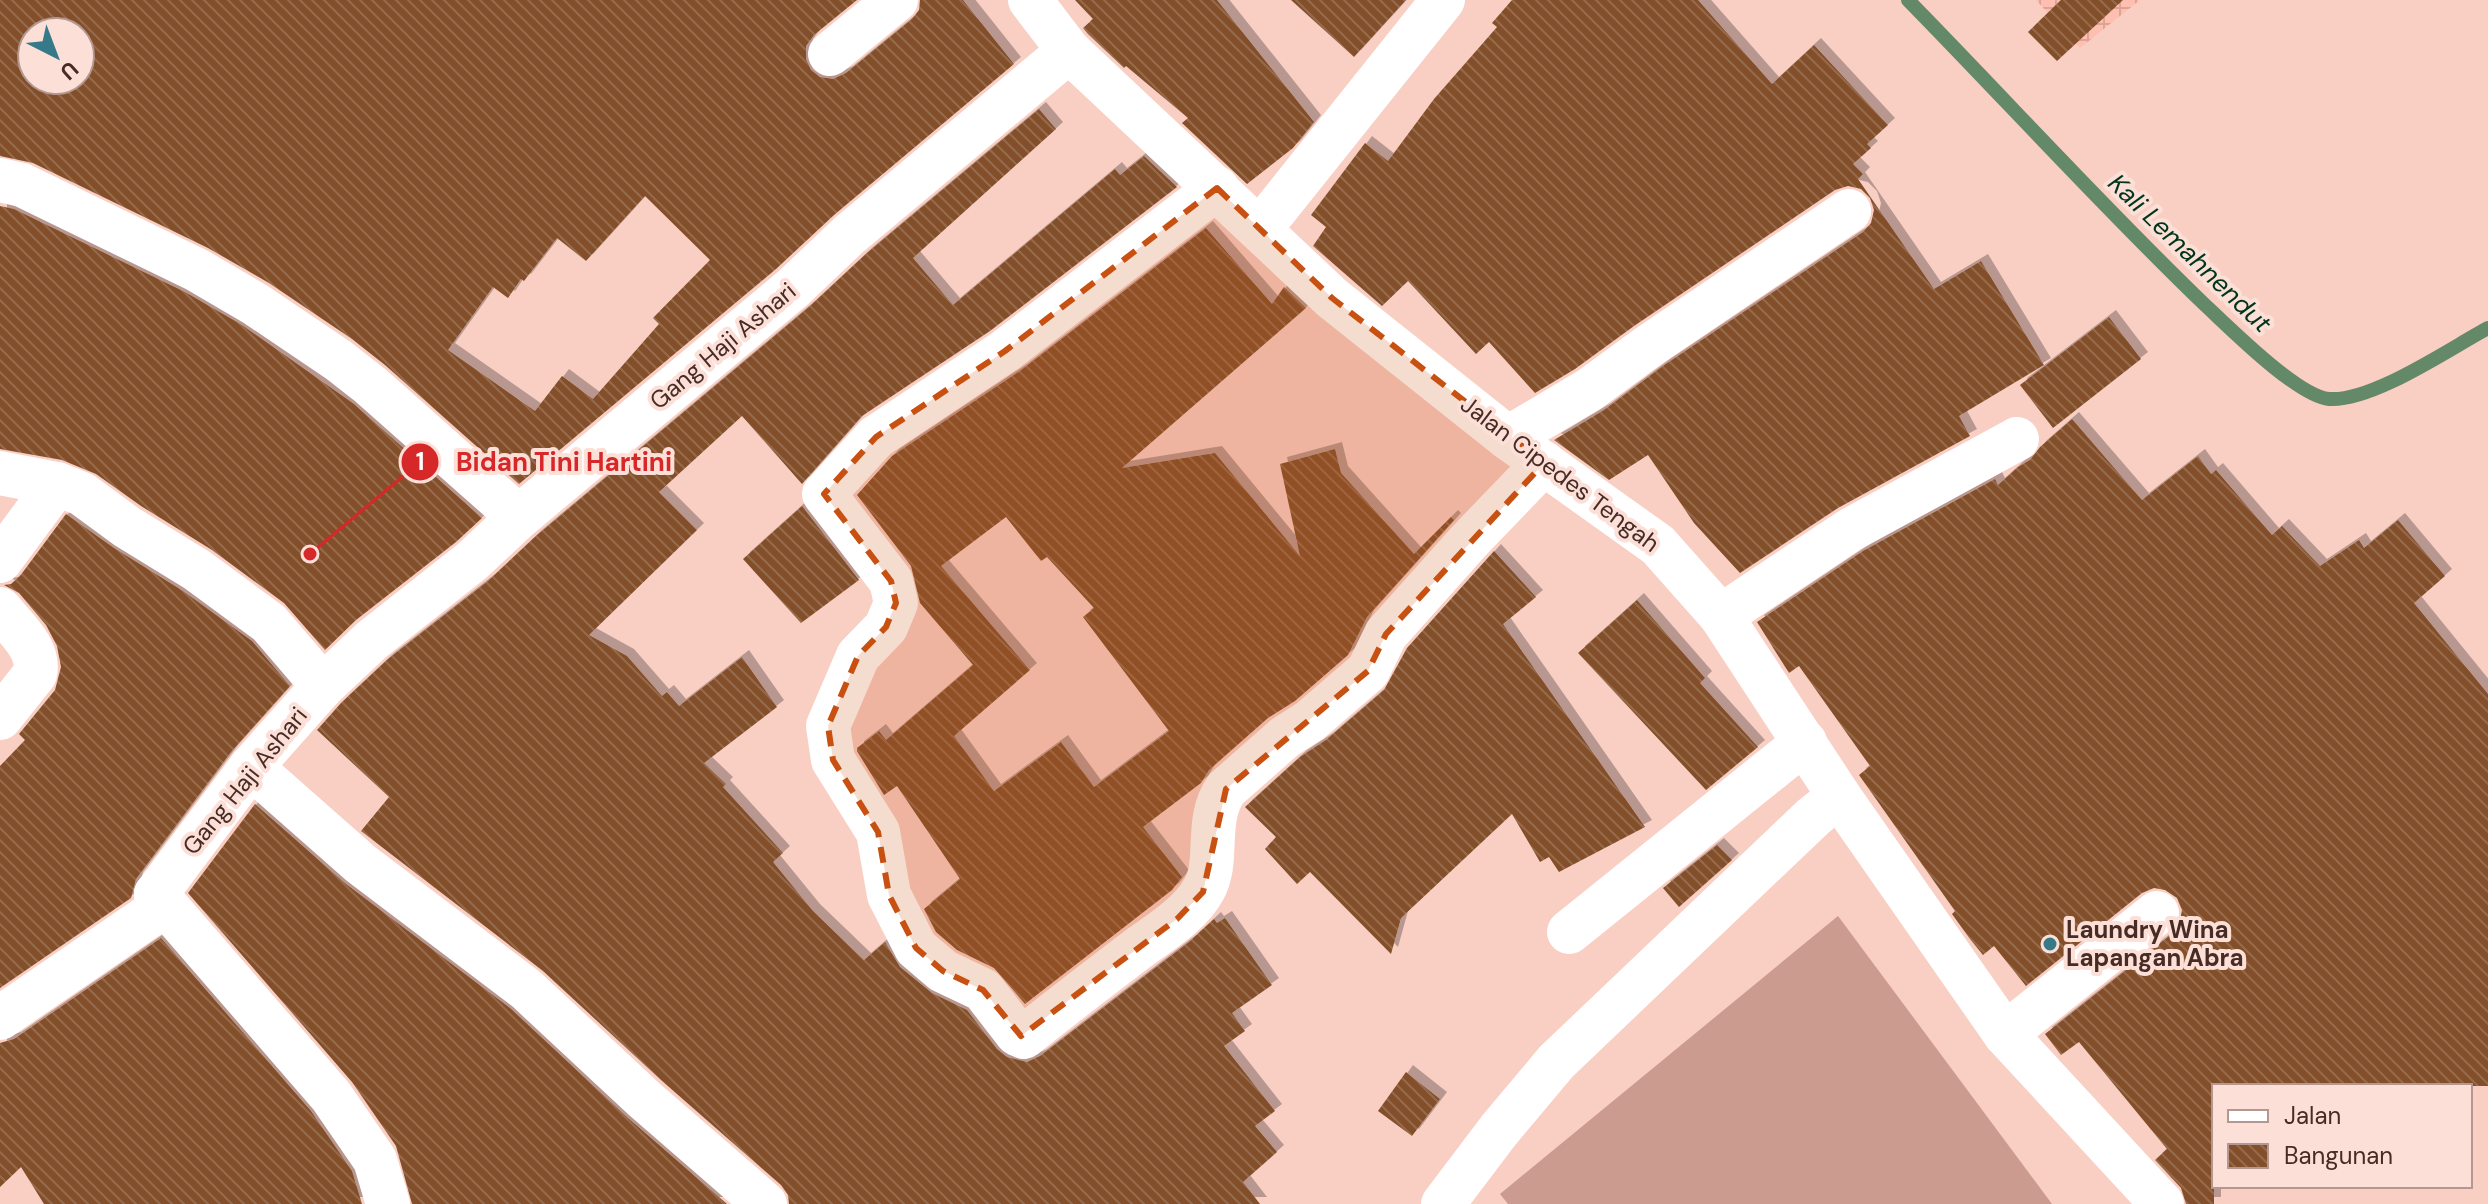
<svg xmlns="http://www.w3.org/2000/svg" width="2488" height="1204" font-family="'DM Sans',sans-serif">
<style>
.industrial{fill:url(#industrial-grid)}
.pitch{fill:#cb9b8f}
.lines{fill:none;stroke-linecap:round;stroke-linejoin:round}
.stream{stroke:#648969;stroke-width:14}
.building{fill:url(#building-back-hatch);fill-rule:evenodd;filter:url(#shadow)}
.street{stroke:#fff;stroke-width:44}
.marked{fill:#c85011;fill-opacity:0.2;stroke:#c85011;stroke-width:6;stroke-dasharray:16 10;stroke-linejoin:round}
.poi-dot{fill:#367a89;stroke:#fcdfd7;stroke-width:3}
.labels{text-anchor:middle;stroke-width:8;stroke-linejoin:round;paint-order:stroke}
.street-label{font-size:24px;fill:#472c25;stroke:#fcdfd7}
.poi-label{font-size:24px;font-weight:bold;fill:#472c25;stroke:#fcdfd7;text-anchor:start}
.water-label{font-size:26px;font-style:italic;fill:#003519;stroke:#fcdfd7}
.leader{fill:none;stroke:#d62828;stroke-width:3}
.callout-dot{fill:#d62828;stroke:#fcdfd7;stroke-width:3}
.mark-label{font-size:24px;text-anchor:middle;font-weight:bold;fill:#fff}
.callout-label{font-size:26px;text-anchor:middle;font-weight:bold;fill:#d62828;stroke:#fcdfd7;stroke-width:8;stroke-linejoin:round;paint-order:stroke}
</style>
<defs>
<pattern id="industrial-grid" width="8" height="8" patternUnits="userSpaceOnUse" patternTransform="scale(2)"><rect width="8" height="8" fill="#febfb0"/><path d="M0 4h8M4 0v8" fill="none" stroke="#dba497"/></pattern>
<pattern id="building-back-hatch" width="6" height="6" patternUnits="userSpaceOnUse" patternTransform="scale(2)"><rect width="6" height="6" fill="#824f2a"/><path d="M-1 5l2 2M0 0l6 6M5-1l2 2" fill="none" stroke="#946b4f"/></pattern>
<filter id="shadow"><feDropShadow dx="7" dy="-7" stdDeviation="0" flood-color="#0004"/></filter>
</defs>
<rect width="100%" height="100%" fill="#f9cec3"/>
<!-- industrial -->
<path class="industrial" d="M 2036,0 L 2140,0 L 2080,48 Z"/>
<!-- pitch -->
<path class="pitch" d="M 1838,916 L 2052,1204 L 1508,1204 L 1500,1194 Z"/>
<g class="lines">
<!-- stream -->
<path class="stream" d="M 1908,0 C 2007,101 2102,206 2204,304 C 2229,327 2297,396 2329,399 C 2372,402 2449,349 2488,328"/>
</g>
<!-- building -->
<g class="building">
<path d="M 0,0 L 857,0 L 814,35 L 806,46 L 806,59 L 811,70 L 820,77 L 833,79 L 846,73 L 912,19 L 919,10 L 920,0 L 963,0 L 1014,64 L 834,215 L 776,269 L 519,484 L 385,365 L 352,339 L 269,283 L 208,248 L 33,163 L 0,156 ZM 32,32 L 80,32 L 80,80 L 32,80 ZM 645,196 L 710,260 L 653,318 L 659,324 L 593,399 L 562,376 L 535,411 L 448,350 L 493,287 L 508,298 L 521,279 L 524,281 L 557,238 L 586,261 Z"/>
<path d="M 1075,0 L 1217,0 L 1314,122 L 1293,148 L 1247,184 L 1182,123 L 1188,118 L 1126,66 L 1124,68 L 1088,34 L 1083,28 L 1093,19 Z"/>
<path d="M 1291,0 L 1406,0 L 1354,57 Z"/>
<path d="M 1512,0 L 1698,0 L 1772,84 L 1814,45 L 1888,125 L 1867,144 L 1871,148 L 1853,164 L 1863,174 L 1858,179 L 1934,289 L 1981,261 L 2044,365 L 1959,416 L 1970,436 L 1838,508 L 1740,573 L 1694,523 L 1648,455 L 1609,480 L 1554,440 L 1604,410 L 1663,366 L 1863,232 L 1871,223 L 1874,210 L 1870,198 L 1861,189 L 1848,186 L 1835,190 L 1634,326 L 1575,369 L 1535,393 L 1489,342 L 1476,354 L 1408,281 L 1382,306 L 1313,246 L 1326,227 L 1311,215 L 1365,143 L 1388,161 L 1434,99 L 1497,27 L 1492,23 Z"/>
<path d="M 2061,0 L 2123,0 L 2057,61 L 2028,32 Z"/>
<path d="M 1039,109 L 1056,129 L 913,258 L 953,305 L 1115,169 L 1120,175 L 1144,156 L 1177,187 L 990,331 L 862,416 L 802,484 L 742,416 L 659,492 L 697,530 L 589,635 L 627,656 L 662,696 L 667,692 L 679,706 L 742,657 L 777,707 L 704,763 L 726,784 L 723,787 L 783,853 L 773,862 L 813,911 L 864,960 L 885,942 L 900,967 L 932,993 L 967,1010 L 997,1049 L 1007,1057 L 1027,1062 L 1040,1056 L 1189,942 L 1214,919 L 1217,923 L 1225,918 L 1272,985 L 1232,1013 L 1245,1031 L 1224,1046 L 1275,1111 L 1255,1126 L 1277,1152 L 1243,1182 L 1260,1204 L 789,1204 L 788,1195 L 781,1185 L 661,1080 L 543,971 L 361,831 L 389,797 L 317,730 L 341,703 L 388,659 L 488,581 L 536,536 L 809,307 L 867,253 Z"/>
<path d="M 0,206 L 14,209 L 185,292 L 242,325 L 354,404 L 482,518 L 456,542 L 356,620 L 325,650 L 284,603 L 212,550 L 141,506 L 96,474 L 62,460 L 0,449 Z"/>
<path d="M 1206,228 L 1272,304 L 1284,287 L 1306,308 L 1122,468 L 1215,453 L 1300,556 L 1280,464 L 1335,449 L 1341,473 L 1414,554 L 1451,517 L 1454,520 L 1367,617 L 1348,655 L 1295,701 L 1268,718 L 1209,770 L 1201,783 L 1143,827 L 1182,877 L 1172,890 L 1025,1004 L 994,968 L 957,950 L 936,932 L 924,909 L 960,879 L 897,786 L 884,795 L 857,751 L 857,748 L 879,731 L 886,740 L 973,665 L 920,603 L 911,566 L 857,495 L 892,456 L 1020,371 ZM 1006,517 L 1041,561 L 1047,557 L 1094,608 L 1083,617 L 1169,731 L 1094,787 L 1061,742 L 994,791 L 954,736 L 1030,670 L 941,566 Z"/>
<path d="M 2109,317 L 2141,359 L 2053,428 L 2020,385 Z"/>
<path d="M 2072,419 L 2142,500 L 2198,456 L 2211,474 L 2216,470 L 2272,535 L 2282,526 L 2320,566 L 2359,540 L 2364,548 L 2398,520 L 2445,576 L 2414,603 L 2488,694 L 2488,1086 L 2214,1086 L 2214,1204 L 2186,1204 L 2181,1188 L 2155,1160 L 2167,1149 L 2079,1042 L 2061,1055 L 2045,1034 L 2173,933 L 2180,921 L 2182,910 L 2177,898 L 2165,890 L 2154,888 L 2142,893 L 2026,986 L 1994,946 L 1983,955 L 1970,939 L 1952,914 L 1955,911 L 1859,775 L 1870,766 L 1799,666 L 1789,673 L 1757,622 L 1863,551 L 1995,479 L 1998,485 L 2018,467 L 2030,460 L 2040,447 Z"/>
<path d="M 802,506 L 859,580 L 801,623 L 743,559 Z"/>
<path d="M 66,514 L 114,548 L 183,591 L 252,641 L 290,686 L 231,752 L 136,879 L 131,898 L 0,988 L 0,766 L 25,740 L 19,734 L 55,690 L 61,667 L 57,646 L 46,625 L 19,593 L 4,585 L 11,584 L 20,576 Z"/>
<path d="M 1494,551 L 1536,597 L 1503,624 L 1645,827 L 1559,872 L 1549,857 L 1540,862 L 1512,814 L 1401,918 L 1391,954 L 1310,872 L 1297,884 L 1265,849 L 1276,837 L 1245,807 L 1300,757 L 1326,740 L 1384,690 L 1407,648 Z"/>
<path d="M 1637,600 L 1705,678 L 1700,683 L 1758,747 L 1706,790 L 1578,653 Z"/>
<path d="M 255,804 L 346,884 L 510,1008 L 628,1118 L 727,1204 L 412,1204 L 396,1146 L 352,1082 L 188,893 Z"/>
<path d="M 1717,845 L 1732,860 L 1679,907 L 1663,888 Z"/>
<path d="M 161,938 L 311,1111 L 352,1171 L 362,1204 L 44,1204 L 21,1167 L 0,1187 L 0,1043 L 14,1039 Z"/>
<path d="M 1406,1072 L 1440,1099 L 1412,1136 L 1378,1111 Z"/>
</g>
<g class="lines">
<!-- street -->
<g class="street">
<path d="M 1030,0 L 1069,51 L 1332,298 L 1508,438 L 1658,545 L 1721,616 L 1839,796 L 2005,1034 L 2162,1204"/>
<path d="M 830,54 L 896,0"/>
<path d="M 0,180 L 22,185 L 197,270 L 255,304 L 338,360 L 370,385 L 519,517"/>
<path d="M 1217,188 L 1005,351 L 876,437 L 824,494 L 891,581 L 896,603 L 886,627 L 858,656 L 828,726 L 833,760 L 878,832 L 889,895 L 916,948 L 943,971 L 983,990 L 1017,1034 L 1024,1037 C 1061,1007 1098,979 1136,950 C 1159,933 1190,915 1204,889 C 1220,861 1204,820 1226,789 L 1285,737 L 1310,721 L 1368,671 L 1386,634 L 1469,541 L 1544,463"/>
<path d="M 1260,229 L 1443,0"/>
<path d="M 1508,438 L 1589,390 L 1649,346 L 1849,211"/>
<path d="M 0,473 L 57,484 L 82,494 L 127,527 L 197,570 L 269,623 L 323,686"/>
<path d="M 0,561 L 57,484"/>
<path d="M 0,609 C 14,627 41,649 35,674 L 0,718"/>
<path d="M 1721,616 L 1850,530 L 2017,439"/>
<path d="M 251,767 L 361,864 L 526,989 L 644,1099 L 765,1204"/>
<path d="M 156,894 L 251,767 L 323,686 L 372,640 L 472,561 L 519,517 L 793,288 L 850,234 L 1069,51"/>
<path d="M 156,894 L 331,1096 L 375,1160 L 388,1204"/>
<path d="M 1569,932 L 1805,742"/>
<path d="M 0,1018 L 152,914 L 157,908 L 156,894"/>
<path d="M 2005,1034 L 2157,913"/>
<path d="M 1443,1204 L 1499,1130 L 1556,1062 L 1813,817 L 1839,796"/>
</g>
</g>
<!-- marked area -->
<path class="marked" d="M 1217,188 L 1332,298 L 1544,463 L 1386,634 L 1368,671 L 1226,789 L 1203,892 L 1177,919 L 1021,1036 L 983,990 L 943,971 L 916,948 L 889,895 L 878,832 L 833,760 L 828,726 L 858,656 L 886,627 L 896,603 L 891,581 L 824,494 L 876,437 L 1005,351 Z"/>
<!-- markers -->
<circle class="poi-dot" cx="2050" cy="944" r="8"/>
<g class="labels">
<!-- street labels -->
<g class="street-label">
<text transform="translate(723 346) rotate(-40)" y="8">Gang Haji Ashari</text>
<text transform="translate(1560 474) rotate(37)" y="8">Jalan Cipedes Tengah</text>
<text transform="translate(245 781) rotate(-51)" y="8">Gang Haji Ashari</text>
</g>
<!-- poi labels -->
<g class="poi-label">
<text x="2066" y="938">Laundry Wina<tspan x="2066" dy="28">Lapangan Abra</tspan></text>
</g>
<!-- water labels -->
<g class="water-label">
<text transform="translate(2190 253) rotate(44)" y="9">Kali Lemahnendut</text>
</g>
</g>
<!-- callouts -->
<path class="leader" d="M310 554L420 462"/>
<g class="callout-dot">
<circle cx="310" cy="554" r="8"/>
<circle cx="420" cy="462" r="20"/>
</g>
<g class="mark-label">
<text x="420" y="470">1</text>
</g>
<g class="callout-label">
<text x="564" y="471">Bidan Tini Hartini</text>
</g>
<!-- legend -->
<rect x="2212" y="1084" width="260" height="104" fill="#fcdfd7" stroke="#b49790" stroke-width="2"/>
<rect x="2228" y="1110" width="40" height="12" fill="#ffffff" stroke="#b49790" stroke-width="2"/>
<text x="2284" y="1124" font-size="24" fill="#472c25">Jalan</text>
<rect x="2228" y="1144" width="40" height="24" fill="url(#building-back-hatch)" stroke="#b49790" stroke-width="2"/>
<text x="2284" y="1164" font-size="24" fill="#472c25">Bangunan</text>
<!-- north arrow -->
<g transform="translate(56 56) rotate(138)"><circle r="38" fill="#fcdfd7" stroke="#b49790" stroke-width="2"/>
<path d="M0-6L14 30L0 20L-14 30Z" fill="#367a89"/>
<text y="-12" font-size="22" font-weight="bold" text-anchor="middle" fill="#472c25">U</text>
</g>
</svg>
